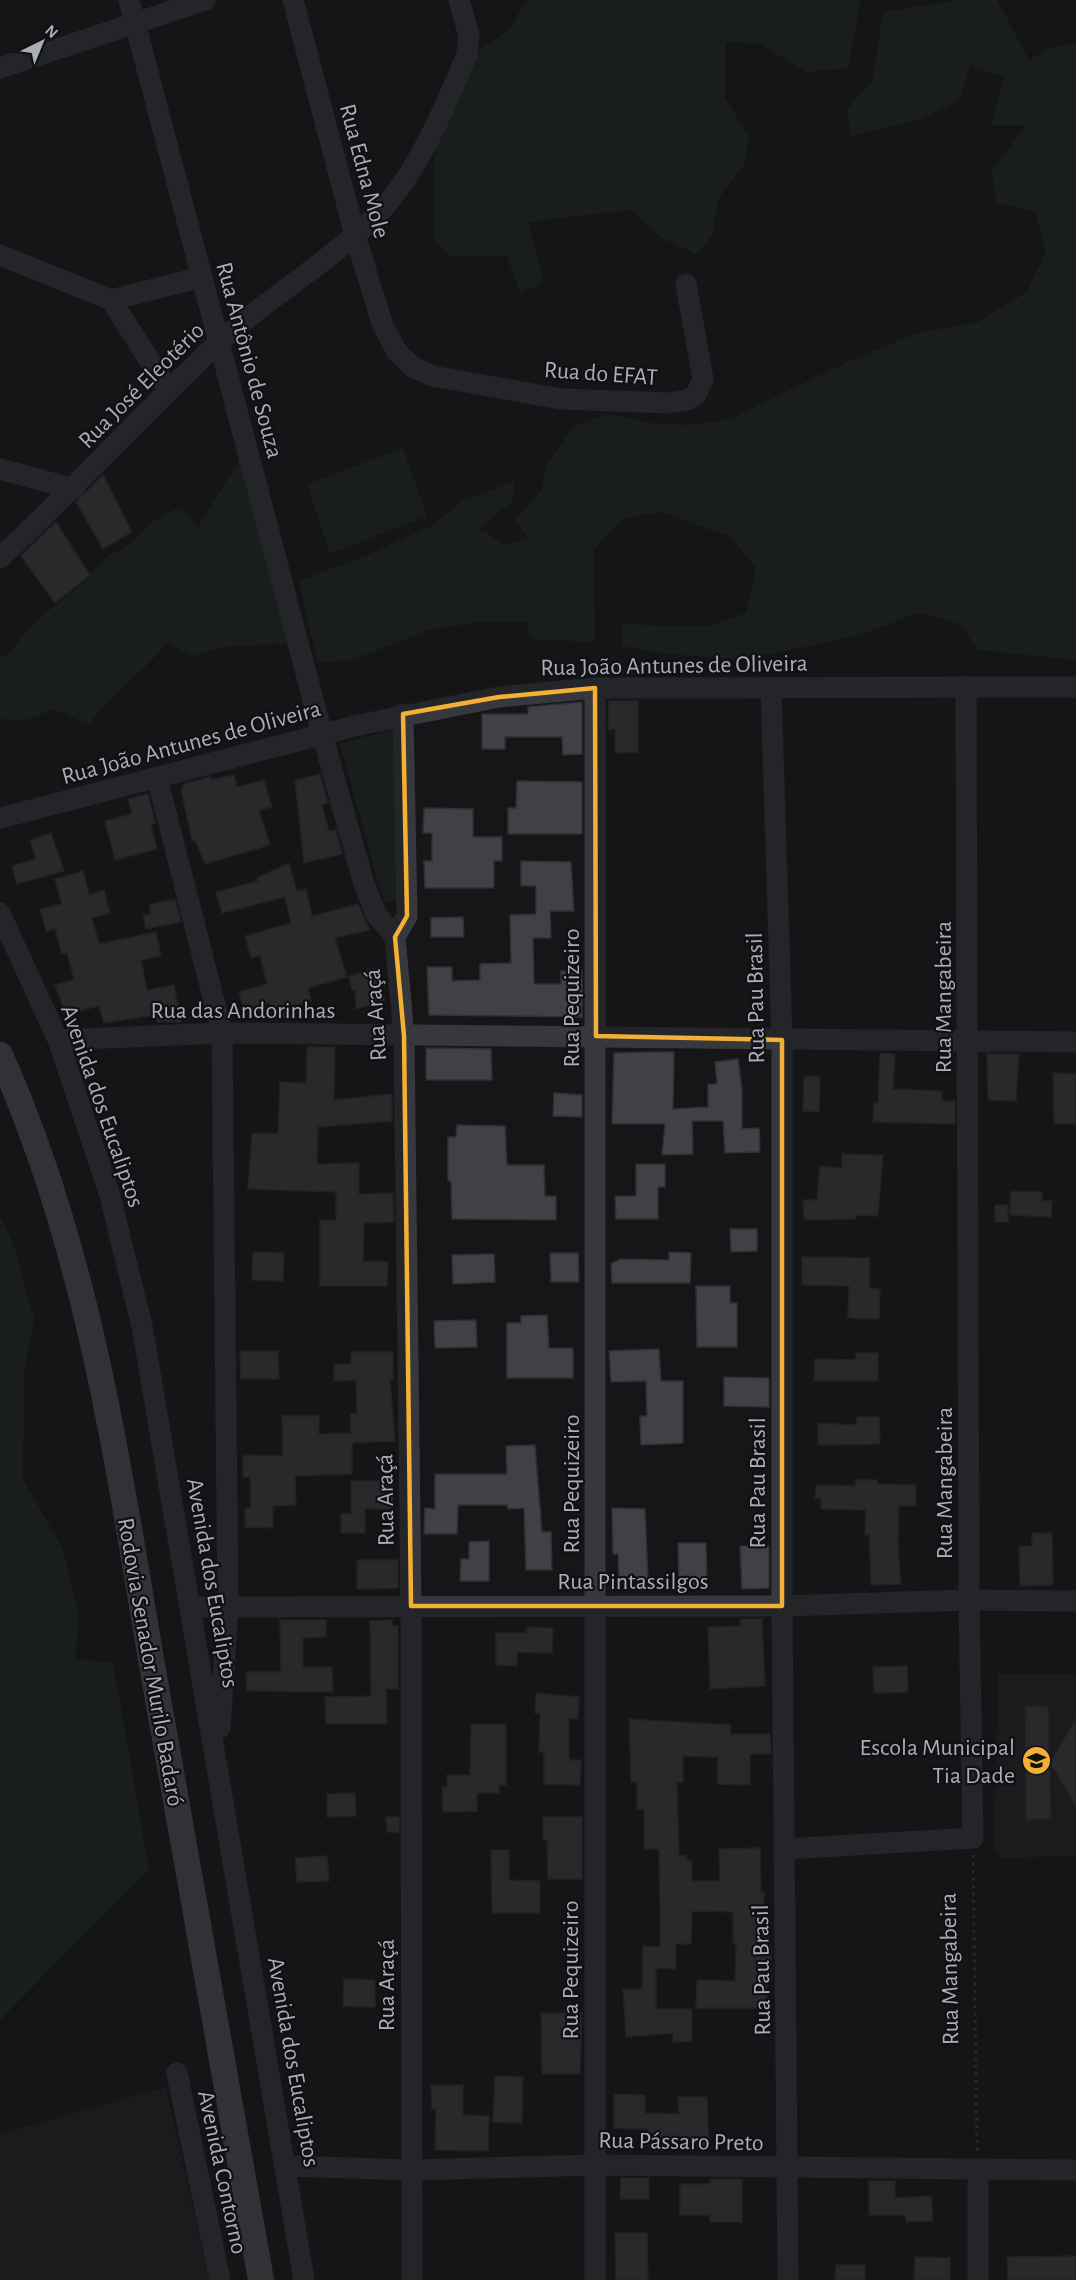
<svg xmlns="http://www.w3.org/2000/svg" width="1076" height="2280" font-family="'Alegreya Sans',sans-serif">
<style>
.built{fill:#222225}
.green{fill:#1e261f}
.building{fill:#404145;stroke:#303034;stroke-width:1.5}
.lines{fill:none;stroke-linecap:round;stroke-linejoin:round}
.path{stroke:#3d3f44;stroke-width:3;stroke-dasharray:3 4.5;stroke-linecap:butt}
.minor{stroke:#37383d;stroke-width:21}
.major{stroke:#53555c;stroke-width:26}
.marked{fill:none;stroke:#f2b134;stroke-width:4.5;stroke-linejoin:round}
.labels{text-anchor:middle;stroke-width:4.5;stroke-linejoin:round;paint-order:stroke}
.street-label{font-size:24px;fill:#a8adb8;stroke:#111113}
.poi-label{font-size:24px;fill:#a8adb8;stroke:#111113;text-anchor:end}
</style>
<rect width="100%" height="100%" fill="#161618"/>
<!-- built -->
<g class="built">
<path d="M 998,1674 L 1076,1674 L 1076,1856 L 1002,1858 L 994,1848 Z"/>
<path d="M 166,2087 L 209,2280 L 0,2280 L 0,2134 Z"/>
</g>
<!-- green -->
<g class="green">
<path d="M 531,0 L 860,0 L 860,3 L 848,68 L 806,72 L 760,44 L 725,42 L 725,97 L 749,137 L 745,163 L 718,199 L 712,236 L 696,254 L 662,238 L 630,210 L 528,222 L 544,282 L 520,293 L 507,256 L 451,257 L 434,238 L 434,165 L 437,139 L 480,50 L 511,29 L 522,6 Z"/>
<path d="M 958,0 L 997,0 L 1029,60 L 1045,50 L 1076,43 L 1076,660 L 978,650 L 960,624 L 918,613 L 857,636 L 741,660 L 660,653 L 621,646 L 622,624 L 706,627 L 746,613 L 756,568 L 731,537 L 661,512 L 623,518 L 594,549 L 595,642 L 533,639 L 526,622 L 478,622 L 428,630 L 352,660 L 318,663 L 299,581 L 365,556 L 433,525 L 462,501 L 515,481 L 512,501 L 478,530 L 488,533 L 502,545 L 528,538 L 515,520 L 542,490 L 546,466 L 575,425 L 610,414 L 650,423 L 689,425 L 731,419 L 847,362 L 917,333 L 978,322 L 1027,292 L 1046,252 L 1035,212 L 996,202 L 992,171 L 1026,125 L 991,125 L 1004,77 L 970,66 L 959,101 L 919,120 L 850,136 L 847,109 L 872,82 L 883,12 Z"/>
<path d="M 403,448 L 427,516 L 330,554 L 307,484 Z"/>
<path d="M 242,456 L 288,643 L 226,647 L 192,656 L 168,643 C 143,671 113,695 89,724 L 54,709 L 26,720 L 0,719 L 0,657 L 6,656 L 38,619 L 86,581 L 106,557 L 129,545 L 153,521 L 180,507 L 198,527 Z"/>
<path d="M 397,729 L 398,902 L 386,902 L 382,896 L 340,743 Z"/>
<path d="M 0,1216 L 14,1246 L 34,1319 L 24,1371 L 23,1480 L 63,1549 L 79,1614 L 75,1659 L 113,1663 L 149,1869 L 0,2020 Z"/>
</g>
<!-- building -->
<g class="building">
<path d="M 103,475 L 132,532 L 103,549 L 76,502 Z"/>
<path d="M 56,522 L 90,575 L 55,603 L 21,556 Z"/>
<path d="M 609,701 L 638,701 L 638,752 L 615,753 L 615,729 L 608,730 Z"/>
<path d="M 582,702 L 582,754 L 563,755 L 562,737 L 505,737 L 505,749 L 482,749 L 482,714 L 528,714 L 528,707 Z"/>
<path d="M 320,774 L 328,803 L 322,805 L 329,831 L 336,830 L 342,854 L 304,863 L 295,780 Z"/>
<path d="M 234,775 L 237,787 L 264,780 L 272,807 L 259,810 L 270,845 L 205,864 L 195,840 L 192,841 L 181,789 L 184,784 L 210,777 L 211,780 Z"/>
<path d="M 517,781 L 582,782 L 582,834 L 508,834 L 508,808 L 516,808 Z"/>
<path d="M 148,794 L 155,823 L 151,824 L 157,849 L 115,860 L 105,821 L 132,814 L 128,799 Z"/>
<path d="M 424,808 L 473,809 L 473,837 L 502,837 L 502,861 L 494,861 L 494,888 L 425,888 L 424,861 L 432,861 L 432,833 L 423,833 Z"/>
<path d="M 51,833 L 64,871 L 17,884 L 12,866 L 36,859 L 30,840 Z"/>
<path d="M 521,861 L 571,862 L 574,911 L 550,911 L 551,938 L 533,938 L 534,984 L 561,984 L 561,971 L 582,971 L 582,1017 L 429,1015 L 427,967 L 452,967 L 452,981 L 480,980 L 480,964 L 511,963 L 510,915 L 536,914 L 536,886 L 521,886 Z"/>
<path d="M 289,863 L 297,891 L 306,889 L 312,916 L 358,904 L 370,930 L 335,938 L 347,977 L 308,988 L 311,1001 L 289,1007 L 291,1015 L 274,1020 L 269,1003 L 244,1009 L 239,992 L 267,984 L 260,956 L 251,958 L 245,936 L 291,923 L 285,897 L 222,913 L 216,892 L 258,881 L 257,878 Z"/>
<path d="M 83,871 L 89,895 L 104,890 L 110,913 L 92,918 L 99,944 L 156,932 L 161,956 L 141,960 L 147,990 L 174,985 L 181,1022 L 157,1022 L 155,1015 L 104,1023 L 99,1006 L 66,1014 L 55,985 L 74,980 L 67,953 L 62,954 L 55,929 L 46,931 L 40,909 L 62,904 L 55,879 Z"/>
<path d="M 175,899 L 181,922 L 146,929 L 143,915 L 151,914 L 149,905 Z"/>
<path d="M 463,917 L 464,937 L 431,937 L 431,918 Z"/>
<path d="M 375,968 L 385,1001 L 356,1009 L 355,990 L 352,990 L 349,976 Z"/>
<path d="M 307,1047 L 335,1047 L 334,1100 L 392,1094 L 392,1121 L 318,1127 L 317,1164 L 359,1163 L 359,1194 L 393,1193 L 394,1222 L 364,1223 L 363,1261 L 388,1262 L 387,1286 L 320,1286 L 320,1220 L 336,1220 L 336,1192 L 248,1189 L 252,1133 L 278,1134 L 280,1082 L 306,1083 Z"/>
<path d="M 426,1048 L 491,1049 L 492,1080 L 426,1080 Z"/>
<path d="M 646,1052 L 674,1052 L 673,1109 L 708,1107 L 708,1084 L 717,1084 L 715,1062 L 738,1059 L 742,1090 L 742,1129 L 759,1128 L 760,1152 L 725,1153 L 723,1121 L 692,1121 L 693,1154 L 662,1155 L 665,1124 L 612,1124 L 614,1053 Z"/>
<path d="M 880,1053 L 895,1054 L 893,1089 L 942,1091 L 942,1101 L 955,1101 L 955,1124 L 873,1122 L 874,1103 L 878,1103 Z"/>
<path d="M 987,1054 L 1019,1054 L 1016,1101 L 988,1100 Z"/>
<path d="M 1053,1073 L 1076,1074 L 1076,1124 L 1054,1124 Z"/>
<path d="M 804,1076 L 820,1077 L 819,1112 L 803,1111 Z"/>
<path d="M 554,1093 L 582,1095 L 582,1117 L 553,1116 Z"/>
<path d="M 457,1125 L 505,1126 L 507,1165 L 544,1165 L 545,1196 L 556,1196 L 556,1220 L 452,1219 L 451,1181 L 448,1181 L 448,1137 L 456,1137 Z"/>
<path d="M 842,1154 L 883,1155 L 878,1216 L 856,1215 L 856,1219 L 804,1220 L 803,1200 L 817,1200 L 820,1166 L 842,1168 Z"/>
<path d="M 636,1164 L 665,1164 L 665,1187 L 658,1187 L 658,1219 L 616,1219 L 615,1196 L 636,1196 Z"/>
<path d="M 1011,1191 L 1042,1192 L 1042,1201 L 1052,1201 L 1051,1217 L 1010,1215 Z"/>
<rect x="995" y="1205" width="13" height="17"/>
<path d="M 730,1229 L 757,1229 L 757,1251 L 731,1252 Z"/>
<path d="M 253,1252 L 284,1253 L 283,1281 L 252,1280 Z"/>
<path d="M 669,1252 L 691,1253 L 690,1283 L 612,1283 L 611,1264 L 620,1259 L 669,1260 Z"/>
<path d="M 550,1253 L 578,1253 L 579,1282 L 551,1282 Z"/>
<path d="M 494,1254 L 495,1282 L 453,1284 L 452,1255 Z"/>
<path d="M 802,1257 L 870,1258 L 869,1288 L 880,1289 L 879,1319 L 848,1318 L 849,1286 L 802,1285 Z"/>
<path d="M 696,1286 L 730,1286 L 730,1303 L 737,1303 L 737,1347 L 697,1347 Z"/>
<path d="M 547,1315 L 549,1348 L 573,1348 L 573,1378 L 507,1378 L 507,1323 L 521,1323 L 521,1316 Z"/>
<path d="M 476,1320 L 477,1347 L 435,1348 L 434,1321 Z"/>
<path d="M 659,1349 L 661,1381 L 683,1381 L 683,1443 L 641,1445 L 640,1416 L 647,1416 L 646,1381 L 611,1382 L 609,1351 Z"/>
<path d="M 240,1351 L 278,1351 L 279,1379 L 241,1379 Z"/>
<path d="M 351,1352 L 393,1352 L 393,1380 L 390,1380 L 395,1441 L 352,1443 L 352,1474 L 295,1476 L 296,1505 L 273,1506 L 273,1528 L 245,1527 L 245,1508 L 251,1508 L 250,1477 L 243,1477 L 243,1455 L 283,1456 L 282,1416 L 319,1416 L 319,1434 L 351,1433 L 350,1414 L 357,1413 L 356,1380 L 334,1381 L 334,1364 L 351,1364 Z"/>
<path d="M 856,1353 L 878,1353 L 878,1381 L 814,1381 L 815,1359 L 856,1360 Z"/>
<path d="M 724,1377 L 769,1378 L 769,1407 L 724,1406 Z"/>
<path d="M 857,1417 L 879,1417 L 880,1444 L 818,1445 L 818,1423 L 857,1425 Z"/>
<path d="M 535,1445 L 542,1532 L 551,1532 L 552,1570 L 526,1570 L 524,1508 L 508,1509 L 507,1505 L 458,1505 L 457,1534 L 424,1534 L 425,1508 L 435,1509 L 435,1474 L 507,1474 L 506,1446 Z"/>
<path d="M 855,1480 L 877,1480 L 877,1484 L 916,1485 L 916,1506 L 899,1506 L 898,1545 L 901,1584 L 871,1585 L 869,1535 L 865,1535 L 866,1510 L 821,1509 L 821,1498 L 815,1498 L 816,1485 L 855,1486 Z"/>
<path d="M 351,1481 L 393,1481 L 393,1509 L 365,1509 L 365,1533 L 341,1533 L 341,1514 L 351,1514 Z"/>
<path d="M 612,1508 L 645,1509 L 648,1581 L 619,1581 L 618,1554 L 613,1554 Z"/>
<path d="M 1032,1533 L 1052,1533 L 1053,1585 L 1020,1586 L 1019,1546 L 1032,1546 Z"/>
<path d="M 489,1541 L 489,1581 L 460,1581 L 461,1559 L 469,1559 L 469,1542 Z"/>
<path d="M 678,1543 L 706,1543 L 707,1584 L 679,1584 Z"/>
<path d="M 740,1546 L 769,1546 L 769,1588 L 742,1589 Z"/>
<path d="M 357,1560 L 398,1560 L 398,1588 L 357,1589 Z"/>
<path d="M 740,1619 L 762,1619 L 765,1686 L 710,1689 L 708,1627 L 740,1626 Z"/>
<path d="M 280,1620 L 326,1620 L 326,1637 L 303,1638 L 303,1667 L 332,1667 L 333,1692 L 247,1691 L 246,1672 L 281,1672 Z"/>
<path d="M 392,1620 L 392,1626 L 398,1626 L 398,1689 L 386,1689 L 387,1724 L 326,1724 L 325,1697 L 371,1696 L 370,1621 Z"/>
<path d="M 527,1627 L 553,1628 L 552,1653 L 517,1652 L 517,1666 L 496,1665 L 496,1633 L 527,1633 Z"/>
<path d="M 907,1666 L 908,1692 L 874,1693 L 873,1667 Z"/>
<path d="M 536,1693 L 579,1697 L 578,1719 L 569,1718 L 569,1760 L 581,1760 L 580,1785 L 544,1784 L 544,1752 L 539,1752 L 540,1713 L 535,1713 Z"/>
<path d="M 1025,1706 L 1048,1706 L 1051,1819 L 1026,1820 Z"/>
<path d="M 1076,1718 L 1076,1806 L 1050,1763 Z"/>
<path d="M 629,1719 L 731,1725 L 730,1734 L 770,1734 L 771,1754 L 750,1754 L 750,1785 L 717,1784 L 718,1757 L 683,1756 L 683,1782 L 677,1782 L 679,1855 L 687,1856 L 687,1861 L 692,1861 L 692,1881 L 720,1881 L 719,1849 L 760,1848 L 761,1892 L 764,1892 L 764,1915 L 769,1915 L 769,1946 L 771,1946 L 771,1979 L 767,1979 L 766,2008 L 696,2008 L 697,1980 L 735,1981 L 736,1944 L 733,1944 L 733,1912 L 692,1911 L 691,1944 L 676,1944 L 676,1969 L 656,1968 L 656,2009 L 692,2009 L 692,2041 L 673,2042 L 673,2033 L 626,2037 L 623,1989 L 642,1989 L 643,1946 L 660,1947 L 660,1913 L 659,1849 L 644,1849 L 644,1809 L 637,1809 L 637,1782 L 631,1782 Z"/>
<path d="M 471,1724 L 506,1724 L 506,1785 L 499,1785 L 499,1793 L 477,1793 L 477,1811 L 443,1812 L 442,1787 L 447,1787 L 447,1775 L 470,1775 Z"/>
<path d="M 355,1793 L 356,1816 L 327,1817 L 327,1794 Z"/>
<path d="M 386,1817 L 399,1817 L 399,1832 L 387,1832 Z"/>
<path d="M 543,1817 L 582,1817 L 582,1879 L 548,1879 L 547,1840 L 543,1840 Z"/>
<path d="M 491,1850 L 509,1850 L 509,1880 L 540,1881 L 540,1913 L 492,1913 Z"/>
<path d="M 327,1856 L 329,1881 L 297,1882 L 295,1858 Z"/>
<path d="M 344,1979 L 375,1980 L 375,2007 L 343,2006 Z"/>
<path d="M 541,2013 L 582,2013 L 580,2074 L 542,2074 Z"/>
<path d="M 495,2076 L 523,2077 L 522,2123 L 493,2122 Z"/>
<path d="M 431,2085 L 463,2085 L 463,2115 L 489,2116 L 488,2151 L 435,2150 L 436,2109 L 432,2109 Z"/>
<path d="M 614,2094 L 645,2095 L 645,2113 L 679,2114 L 678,2097 L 707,2097 L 709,2147 L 646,2145 L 647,2129 L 614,2128 Z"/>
<path d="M 621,2178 L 649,2178 L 649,2199 L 620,2199 Z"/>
<path d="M 710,2179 L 742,2179 L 742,2222 L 710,2222 L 710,2215 L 680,2215 L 680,2184 L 710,2184 Z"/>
<path d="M 869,2181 L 895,2181 L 895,2198 L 931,2196 L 933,2221 L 906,2222 L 905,2215 L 869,2215 Z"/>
<path d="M 615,2233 L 647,2233 L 648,2280 L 616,2280 Z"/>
<path d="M 1076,2256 L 1076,2280 L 1008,2280 L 1007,2257 Z"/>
<path d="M 915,2257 L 950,2258 L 950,2280 L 914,2280 Z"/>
<path d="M 836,2265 L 865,2265 L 865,2280 L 835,2280 Z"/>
</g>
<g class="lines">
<!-- path -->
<path class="path" d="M 973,1855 L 977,2152"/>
<!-- minor -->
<g class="minor">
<path d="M 129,0 L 322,734 L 364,884 L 376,914 L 395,937 L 404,1036 L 411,1606 L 412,2280"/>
<path d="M 293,0 L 355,235 L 383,326 L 397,352 L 413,367 L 432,376 L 561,399 L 669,403 L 687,400 L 696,395 L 703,379 L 686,284"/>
<path d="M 0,68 L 205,0"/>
<path d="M 0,255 L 111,300 L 169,391"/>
<path d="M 111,300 L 202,277"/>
<path d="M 0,469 L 74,489"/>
<path d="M 0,558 C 74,489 143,414 217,344 C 270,295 336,259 385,206 C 418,170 449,99 467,54 L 469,36 L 459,0"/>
<path d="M 771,687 L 782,1040 L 782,1606 L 788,2280"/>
<path d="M 595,688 L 595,2280"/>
<path d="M 157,777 L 222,1033 L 228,1605 L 220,1728"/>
<path d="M 0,818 L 359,725 L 499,697 L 595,688 L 1076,687"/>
<path d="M 0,913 L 58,1040 L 110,1196 L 142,1326 L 304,2280"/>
<path d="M 395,937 L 407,916 L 403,714"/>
<path d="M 58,1040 L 222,1033 L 1076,1042"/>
<path d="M 190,1607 L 782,1606 L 969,1600 L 1076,1601"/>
<path d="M 785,1849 L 973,1838 L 969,1600 L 966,686"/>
<path d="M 177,2073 L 220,2280"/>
<path d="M 286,2166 L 412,2170 L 595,2165 L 1076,2170"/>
<path d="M 978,2170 L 978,2280"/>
</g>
<!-- major -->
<path class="major" d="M 0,1055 C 87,1248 117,1458 152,1665 C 187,1870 223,2075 261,2280"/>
</g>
<!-- marked area -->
<path d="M0 0H1076V2280H0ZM 595,688 L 596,1036 L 782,1040 L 782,1606 L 411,1606 L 404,1036 L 395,937 L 407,916 L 403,714 L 499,697 Z" fill="#161618" fill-opacity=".55" fill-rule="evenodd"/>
<path class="marked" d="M 595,688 L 596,1036 L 782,1040 L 782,1606 L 411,1606 L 404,1036 L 395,937 L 407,916 L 403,714 L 499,697 Z"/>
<!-- icons -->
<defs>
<symbol id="school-disc" viewBox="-11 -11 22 22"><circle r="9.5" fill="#f2b134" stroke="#111113"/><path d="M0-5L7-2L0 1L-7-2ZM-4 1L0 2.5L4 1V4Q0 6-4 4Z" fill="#111"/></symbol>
</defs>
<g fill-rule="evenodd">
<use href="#school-disc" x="1020" y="1744" width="33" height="33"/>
</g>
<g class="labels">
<!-- street labels -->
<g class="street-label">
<text transform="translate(365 171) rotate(75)" y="8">Rua Edna Mole</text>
<text transform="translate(250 360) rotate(75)" y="8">Rua Antônio de Souza</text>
<text transform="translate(601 373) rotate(4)" y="8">Rua do EFAT</text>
<text transform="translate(141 385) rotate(-45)" y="8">Rua José Eleotério</text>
<text transform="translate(674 665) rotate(-1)" y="8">Rua João Antunes de Oliveira</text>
<text transform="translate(191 742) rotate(-15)" y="8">Rua João Antunes de Oliveira</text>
<text transform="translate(943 997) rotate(-90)" y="8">Rua Mangabeira</text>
<text transform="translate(571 998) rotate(-90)" y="8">Rua Pequizeiro</text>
<text transform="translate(755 998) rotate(-91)" y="8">Rua Pau Brasil</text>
<text x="243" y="1018">Rua das Andorinhas</text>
<text transform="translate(375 1015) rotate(-94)" y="8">Rua Araçá</text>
<text transform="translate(103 1106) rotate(71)" y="8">Avenida dos Eucaliptos</text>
<text transform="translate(757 1483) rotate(-90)" y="8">Rua Pau Brasil</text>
<text transform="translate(944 1483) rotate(-90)" y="8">Rua Mangabeira</text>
<text transform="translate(571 1484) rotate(-90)" y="8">Rua Pequizeiro</text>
<text transform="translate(385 1500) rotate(-91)" y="8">Rua Araçá</text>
<text x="633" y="1589">Rua Pintassilgos</text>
<text transform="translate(213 1583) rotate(80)" y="8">Avenida dos Eucaliptos</text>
<text transform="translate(151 1662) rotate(80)" y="8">Rodovia Senador Murilo Badaró</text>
<text transform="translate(949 1969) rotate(-91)" y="8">Rua Mangabeira</text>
<text transform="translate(570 1970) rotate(-90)" y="8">Rua Pequizeiro</text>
<text transform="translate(761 1970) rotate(-91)" y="8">Rua Pau Brasil</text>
<text transform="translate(386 1985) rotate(-90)" y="8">Rua Araçá</text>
<text transform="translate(294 2062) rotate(80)" y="8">Avenida dos Eucaliptos</text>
<text transform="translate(681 2141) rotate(1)" y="8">Rua Pássaro Preto</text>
<text transform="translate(223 2172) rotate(78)" y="8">Avenida Contorno</text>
</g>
<!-- poi labels -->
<g class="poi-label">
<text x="1015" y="1755">Escola Municipal<tspan x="1015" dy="28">Tia Dade</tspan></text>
</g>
</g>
<!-- north arrow -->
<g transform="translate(42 42) rotate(43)" stroke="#111113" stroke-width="4.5" paint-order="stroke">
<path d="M0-4.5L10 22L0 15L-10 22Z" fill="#a8adb8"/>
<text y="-9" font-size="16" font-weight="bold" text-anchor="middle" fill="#a8adb8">N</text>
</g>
</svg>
